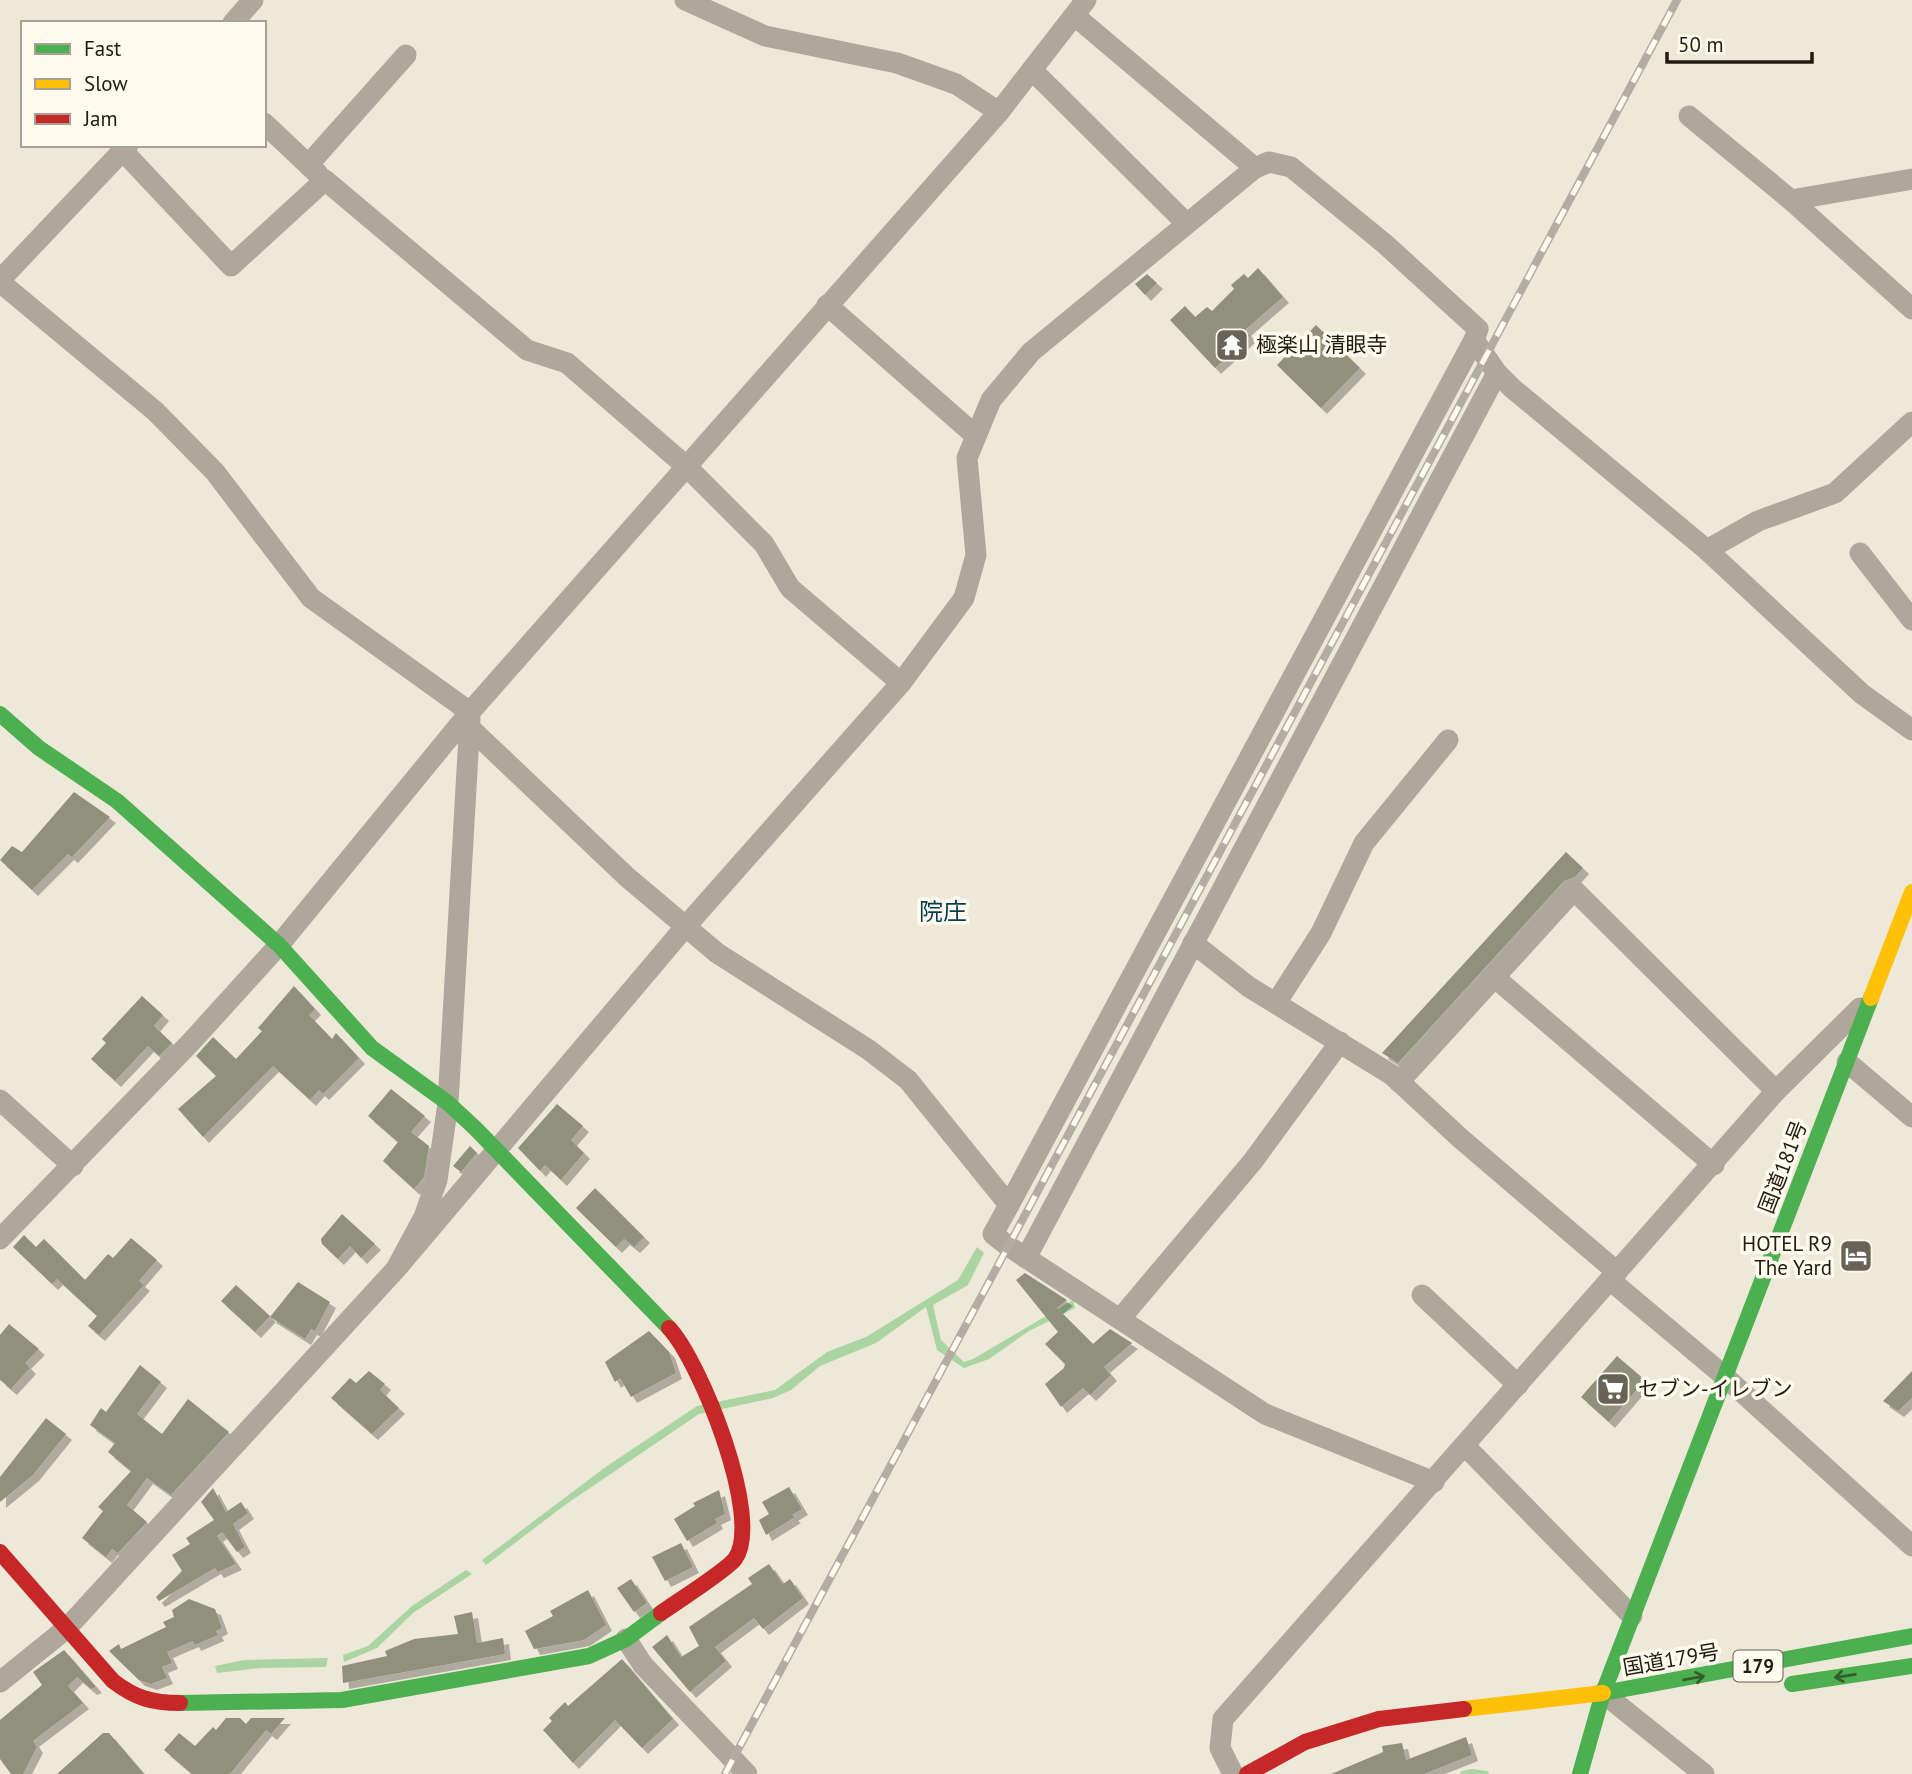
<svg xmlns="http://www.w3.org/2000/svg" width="1912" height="1774" font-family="'PT Sans','Noto Sans JP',sans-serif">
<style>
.water{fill:#abd4a3}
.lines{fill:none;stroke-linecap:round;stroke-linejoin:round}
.stream{stroke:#abd4a3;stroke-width:6}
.building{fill:#90907c;filter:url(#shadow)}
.street{stroke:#afa69c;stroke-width:21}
.fast{stroke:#4caf50;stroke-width:16}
.slow{stroke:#ffc107;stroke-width:16}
.jam{stroke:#c62828;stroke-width:16}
.rail-casing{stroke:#b3aca2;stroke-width:8}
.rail{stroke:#fefaee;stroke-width:5;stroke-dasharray:16;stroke-linecap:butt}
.oneway{stroke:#345e2e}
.labels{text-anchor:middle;stroke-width:7;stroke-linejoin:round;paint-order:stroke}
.shield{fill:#fefaee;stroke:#635f54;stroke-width:2}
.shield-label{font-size:19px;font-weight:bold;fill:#201c12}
.poi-label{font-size:21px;fill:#201c12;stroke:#fefaee;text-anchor:start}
.street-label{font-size:21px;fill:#201c12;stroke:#fefaee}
.quarter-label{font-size:24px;fill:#053c4d;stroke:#fefaee}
</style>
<defs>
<filter id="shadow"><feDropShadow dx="6" dy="6" stdDeviation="0" flood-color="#0004"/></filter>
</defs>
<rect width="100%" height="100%" fill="#eee8d8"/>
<!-- water -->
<g class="water">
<path d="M 977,1247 L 984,1253 L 968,1285 L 933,1305 L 941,1340 L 964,1362 L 973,1359 L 1073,1300 L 1075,1308 L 1029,1331 L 989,1359 L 964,1368 L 937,1350 L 926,1307 L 876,1343 L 820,1366 L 791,1390 L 773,1398 L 699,1414 L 565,1505 L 486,1565 L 482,1560 L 607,1466 L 697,1406 L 775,1390 L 827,1352 L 866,1337 L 958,1280 Z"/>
<path d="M 466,1570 L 472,1574 L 413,1613 L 377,1648 L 344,1662 L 343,1655 L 368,1646 L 412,1606 Z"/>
<path d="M 328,1658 L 326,1667 L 261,1668 L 217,1673 L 215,1666 L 244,1660 Z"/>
</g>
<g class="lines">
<!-- stream -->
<path class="stream" d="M 1463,1774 L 1472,1772 L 1486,1774"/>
</g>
<!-- building -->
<g class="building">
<path d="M 1258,268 L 1283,297 L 1245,330 L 1250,336 L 1215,368 L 1170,320 L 1185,306 L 1195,317 L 1207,307 L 1212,311 L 1234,289 L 1231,285 L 1244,274 L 1248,278 Z"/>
<path d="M 1147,274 L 1157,283 L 1145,295 L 1135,284 Z"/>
<path d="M 1316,325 L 1360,368 L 1321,408 L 1277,365 Z"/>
<path d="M 74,792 L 110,817 L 72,857 L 68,854 L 32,890 L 0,860 L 12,846 L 22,852 Z"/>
<path d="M 1566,852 L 1583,868 L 1575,877 L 1564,881 L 1398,1063 L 1382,1053 Z"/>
<path d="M 294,986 L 315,1009 L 309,1015 L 332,1039 L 336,1033 L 359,1058 L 323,1094 L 319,1090 L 310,1100 L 273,1066 L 203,1137 L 178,1109 L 216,1076 L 196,1056 L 213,1037 L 236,1059 L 262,1031 L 258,1028 Z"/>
<path d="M 142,996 L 163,1015 L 154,1026 L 172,1043 L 159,1056 L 148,1046 L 115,1081 L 91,1059 L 106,1043 L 102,1039 Z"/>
<path d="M 391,1089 L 425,1116 L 411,1132 L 429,1146 L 424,1177 L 414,1189 L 383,1161 L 398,1142 L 368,1116 Z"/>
<path d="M 557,1104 L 583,1126 L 571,1140 L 584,1153 L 561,1180 L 545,1165 L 540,1171 L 518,1148 Z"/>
<path d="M 470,1146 L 477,1153 L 461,1172 L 453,1166 Z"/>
<path d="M 595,1188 L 644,1237 L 634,1247 L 624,1239 L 616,1247 L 576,1208 Z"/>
<path d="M 342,1214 L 375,1244 L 361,1258 L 350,1246 L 338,1259 L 322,1244 L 321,1239 Z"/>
<path d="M 24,1235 L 36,1247 L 44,1239 L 85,1280 L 108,1254 L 113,1258 L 131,1238 L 157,1260 L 139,1281 L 144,1285 L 99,1335 L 88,1326 L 97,1316 L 57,1279 L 52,1284 L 13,1247 Z"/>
<path d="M 1025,1273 L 1067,1300 L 1057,1308 L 1093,1344 L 1110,1329 L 1132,1343 L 1104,1367 L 1111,1375 L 1090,1395 L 1083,1388 L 1061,1407 L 1045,1384 L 1064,1368 L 1065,1364 L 1045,1344 L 1058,1332 L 1016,1280 Z"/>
<path d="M 298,1282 L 330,1302 L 315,1331 L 311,1329 L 305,1339 L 270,1317 Z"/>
<path d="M 236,1285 L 270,1316 L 255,1332 L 221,1301 Z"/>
<path d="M 9,1324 L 39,1349 L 25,1363 L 30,1368 L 11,1389 L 0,1380 L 0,1335 Z"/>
<path d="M 649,1331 L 669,1352 L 676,1373 L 631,1397 L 620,1378 L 615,1382 L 605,1362 Z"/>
<path d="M 1617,1356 L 1645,1380 L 1609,1422 L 1581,1397 Z"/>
<path d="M 140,1365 L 161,1382 L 137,1414 L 162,1434 L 188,1399 L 229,1432 L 171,1495 L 147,1478 L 127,1505 L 147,1522 L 118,1553 L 112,1549 L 106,1557 L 82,1538 L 103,1511 L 98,1507 L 131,1471 L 108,1452 L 115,1443 L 90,1425 L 101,1408 L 106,1412 Z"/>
<path d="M 369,1371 L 385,1384 L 380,1390 L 399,1408 L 372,1434 L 331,1398 L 350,1378 L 356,1383 Z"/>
<path d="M 1912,1371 L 1912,1398 L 1898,1411 L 1883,1401 Z"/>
<path d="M 46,1418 L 66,1434 L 33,1475 L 0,1502 L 0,1477 Z"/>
<path d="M 789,1487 L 802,1509 L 792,1515 L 795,1517 L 766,1535 L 759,1520 L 769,1514 L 762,1502 Z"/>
<path d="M 213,1488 L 226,1512 L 241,1502 L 248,1513 L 233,1524 L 245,1547 L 237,1552 L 222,1532 L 217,1536 L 236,1564 L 218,1572 L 215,1568 L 159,1601 L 156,1597 L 182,1571 L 172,1555 L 190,1544 L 186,1538 L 214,1520 L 201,1502 Z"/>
<path d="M 719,1490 L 725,1514 L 715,1519 L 717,1523 L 687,1541 L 674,1519 L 695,1506 L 693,1503 Z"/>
<path d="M 681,1543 L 693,1567 L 665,1581 L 652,1557 Z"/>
<path d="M 769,1564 L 783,1584 L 790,1579 L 803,1598 L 763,1629 L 754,1618 L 715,1647 L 726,1661 L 690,1692 L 652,1647 L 667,1635 L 681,1657 L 699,1646 L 689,1627 L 752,1584 L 748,1578 Z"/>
<path d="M 631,1579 L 647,1603 L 634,1612 L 617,1588 Z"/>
<path d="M 588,1590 L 606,1625 L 584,1640 L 534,1649 L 525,1631 L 553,1616 L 550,1611 Z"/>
<path d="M 189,1599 L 215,1609 L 222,1628 L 216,1631 L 218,1635 L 195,1645 L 193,1641 L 167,1652 L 172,1663 L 162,1667 L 167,1678 L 151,1684 L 139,1680 L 109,1651 L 119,1644 L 121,1649 L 166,1627 L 163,1622 L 174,1617 L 172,1610 Z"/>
<path d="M 472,1612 L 477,1643 L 503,1638 L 505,1654 L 343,1683 L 342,1666 L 387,1656 L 385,1651 L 414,1639 L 458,1634 L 454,1616 Z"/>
<path d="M 64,1650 L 96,1687 L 91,1689 L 77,1677 L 68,1686 L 83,1703 L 33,1741 L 37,1747 L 23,1774 L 11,1774 L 0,1759 L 0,1720 L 42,1685 L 33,1672 Z"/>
<path d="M 622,1659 L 673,1719 L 642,1748 L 615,1720 L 573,1763 L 543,1730 L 552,1721 L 549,1718 L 565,1702 L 568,1706 Z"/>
<path d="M 226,1718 L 240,1718 L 246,1724 L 251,1718 L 285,1718 L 271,1734 L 266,1730 L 230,1774 L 192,1774 L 164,1750 L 179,1733 L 195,1746 L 213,1727 L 216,1730 Z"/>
<path d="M 103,1733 L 109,1733 L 144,1774 L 57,1774 Z"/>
<path d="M 1466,1737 L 1472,1755 L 1424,1774 L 1331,1774 L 1383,1752 L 1382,1746 L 1402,1743 L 1406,1760 Z"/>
</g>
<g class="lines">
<!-- street -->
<g class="street">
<path d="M 685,0 L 765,36 L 897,63 L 956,84 L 999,112"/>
<path d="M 1075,16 L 1255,168 L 1269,162 L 1291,167 L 1385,244 L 1478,329 L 1474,340 L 1497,373 L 1512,388 L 1707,550 L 1862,694 L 1912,730"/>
<path d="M 233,23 L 253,0"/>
<path d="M 1032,70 L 1186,223"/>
<path d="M 1689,116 L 1791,200 L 1912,309"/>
<path d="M 264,123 L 318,174"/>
<path d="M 123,151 L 231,266 L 325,180 L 527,350 L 567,363 L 687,467 L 764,544 L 790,588 L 901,683"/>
<path d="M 308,165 L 406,55"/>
<path d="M 1791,200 L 1912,179"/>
<path d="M 0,280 L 128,145"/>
<path d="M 0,282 L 155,411 L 215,472 L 311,598 L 470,712"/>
<path d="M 827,305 L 976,436"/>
<path d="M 1707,550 L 1758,521 L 1835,493 L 1912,422"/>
<path d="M 1860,553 L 1912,620"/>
<path d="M 469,727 L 627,877 L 717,953 L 869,1050 L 908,1080 L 1009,1205 L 993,1234 L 1008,1246 L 1265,1414 L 1434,1482"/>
<path d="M 1193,943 L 1249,987 L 1392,1075 L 1460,1138 L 1617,1272"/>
<path d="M 1493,976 L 1714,1165"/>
<path d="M 1276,1003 L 1321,933 L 1364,843 L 1448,740"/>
<path d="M 1847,1062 L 1912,1117"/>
<path d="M 1399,1082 L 1574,890 L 1776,1091"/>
<path d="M 0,1100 L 73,1166"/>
<path d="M 1009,1205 L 1474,340"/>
<path d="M 0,1239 L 191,1042 L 279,945 L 470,712 L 999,112 L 1086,0"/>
<path d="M 1026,1258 L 1497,373"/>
<path d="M 396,1269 L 686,926 L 901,683 L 964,598 L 976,555 L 967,458 L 991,400 L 1031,352 L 1255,168"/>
<path d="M 1610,1280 L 1723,1375 L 1912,1546"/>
<path d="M 1422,1295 L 1518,1385"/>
<path d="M 1120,1319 L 1253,1161 L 1340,1042"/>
<path d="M 1465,1446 L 1632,1616"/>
<path d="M 626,1639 L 643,1665 L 747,1774"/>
<path d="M 0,1682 L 67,1628 L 396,1269 L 424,1217 L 437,1180 L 448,1103 L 470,718"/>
<path d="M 1603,1693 L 1704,1774"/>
<path d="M 1233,1774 L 1220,1748 L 1223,1719 L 1776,1091 L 1860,1008"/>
</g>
<!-- fast -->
<g class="fast">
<path d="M 0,714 L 39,748 L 117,801 L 279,945 L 372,1048 L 448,1103 L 476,1129 L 669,1328"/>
<path d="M 1792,1684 L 1912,1666"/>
<path d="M 1603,1693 L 1912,1636"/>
<path d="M 180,1703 L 342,1700 L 589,1656 L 626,1639 L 661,1613"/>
<path d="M 1580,1774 L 1603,1693 L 1871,998"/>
</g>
<!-- slow -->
<g class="slow">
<path d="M 1871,998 L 1912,892"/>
<path d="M 1464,1709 L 1603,1693"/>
</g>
<!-- jam -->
<g class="jam">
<path d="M 0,1552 L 113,1681 C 135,1698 152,1703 180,1703"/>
<path d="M 661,1613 C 675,1603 727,1570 735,1559 C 764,1519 700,1361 669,1328"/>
<path d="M 1247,1774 L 1305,1742 L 1379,1719 L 1464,1709"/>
</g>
<defs>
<path id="rail" d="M 725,1774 L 1677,0"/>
</defs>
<!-- rail casing -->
<use href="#rail" class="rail-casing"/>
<!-- rail -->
<use href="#rail" class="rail"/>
</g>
<!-- one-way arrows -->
<defs><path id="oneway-shaft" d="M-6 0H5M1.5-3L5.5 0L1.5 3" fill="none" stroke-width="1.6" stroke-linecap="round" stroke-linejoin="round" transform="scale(1.75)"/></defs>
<g class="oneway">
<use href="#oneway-shaft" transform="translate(1845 1676) rotate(171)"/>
<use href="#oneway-shaft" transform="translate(1694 1678) rotate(-10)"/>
</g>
<!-- icons -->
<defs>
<symbol id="temple-square" viewBox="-11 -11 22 22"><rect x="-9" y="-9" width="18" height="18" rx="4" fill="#686357" stroke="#fefaee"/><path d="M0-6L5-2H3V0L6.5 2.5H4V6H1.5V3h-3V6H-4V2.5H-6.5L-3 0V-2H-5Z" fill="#fff"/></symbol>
<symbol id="hotel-square" viewBox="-11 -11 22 22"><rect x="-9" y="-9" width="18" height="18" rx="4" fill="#686357" stroke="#fefaee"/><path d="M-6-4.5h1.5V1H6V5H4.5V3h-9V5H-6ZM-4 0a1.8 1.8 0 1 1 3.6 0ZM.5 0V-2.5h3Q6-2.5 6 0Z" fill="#fff"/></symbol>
<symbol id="supermarket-square" viewBox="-11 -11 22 22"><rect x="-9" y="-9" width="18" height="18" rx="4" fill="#686357" stroke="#fefaee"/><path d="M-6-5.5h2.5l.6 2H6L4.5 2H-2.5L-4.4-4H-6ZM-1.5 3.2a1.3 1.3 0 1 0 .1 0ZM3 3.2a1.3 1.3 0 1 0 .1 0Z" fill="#fff"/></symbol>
</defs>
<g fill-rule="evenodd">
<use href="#temple-square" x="1213" y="326" width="38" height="38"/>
<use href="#hotel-square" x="1837" y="1237" width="38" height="38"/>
<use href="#supermarket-square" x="1594" y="1370" width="38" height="38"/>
</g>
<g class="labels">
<!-- shield labels -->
<rect class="shield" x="1733.5" y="1650.5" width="49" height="31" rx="5"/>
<g class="shield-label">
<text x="1758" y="1673">179</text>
</g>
<!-- poi labels -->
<g class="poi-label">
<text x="1256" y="352">極楽山 清眼寺</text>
<text x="1832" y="1251" text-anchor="end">HOTEL R9<tspan x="1832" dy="24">The Yard</tspan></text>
<text x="1638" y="1396">セブン-イレブン</text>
</g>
<!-- street labels -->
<g class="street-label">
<text transform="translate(1783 1167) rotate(-69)" y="7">国道181号</text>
<text transform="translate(1671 1660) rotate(-10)" y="7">国道179号</text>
</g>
<!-- quarter labels -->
<g class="quarter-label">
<text x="943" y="920">院庄</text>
</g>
</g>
<!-- legend -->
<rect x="21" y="21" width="245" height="126" fill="#fefaee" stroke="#a5a196" stroke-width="2"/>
<rect x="35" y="44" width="35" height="10" fill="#4caf50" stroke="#a5a196" stroke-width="2"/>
<text x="84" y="56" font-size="21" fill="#201c12">Fast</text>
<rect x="35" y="79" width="35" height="10" fill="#ffc107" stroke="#a5a196" stroke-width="2"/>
<text x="84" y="91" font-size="21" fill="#201c12">Slow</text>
<rect x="35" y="114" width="35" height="10" fill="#c62828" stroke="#a5a196" stroke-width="2"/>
<text x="84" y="126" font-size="21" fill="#201c12">Jam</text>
<!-- scale -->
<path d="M1667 52v10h145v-10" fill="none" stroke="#201c12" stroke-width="3.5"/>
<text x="1678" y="52" font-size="21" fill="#201c12" stroke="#fefaee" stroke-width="5" paint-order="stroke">50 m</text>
</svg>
